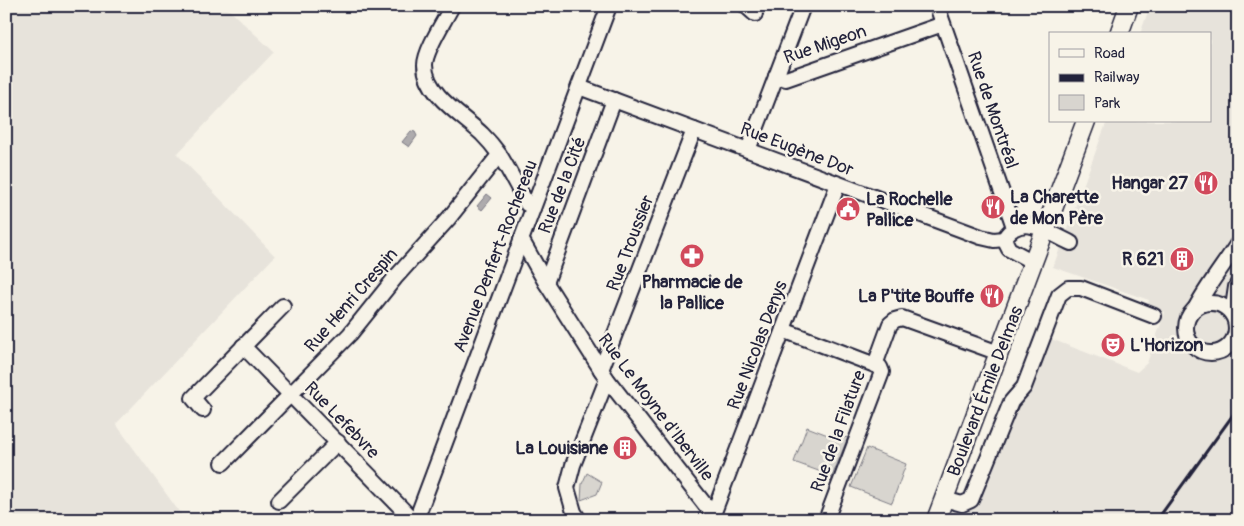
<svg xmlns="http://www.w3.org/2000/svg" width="1244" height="526" font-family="Pangolin,sans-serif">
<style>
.built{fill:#e7e3db}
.green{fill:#d8d5cf;stroke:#7d7c85}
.water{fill:#aeabad;stroke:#76747f}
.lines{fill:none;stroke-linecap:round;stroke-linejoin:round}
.minor-casing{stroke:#22223b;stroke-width:18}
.major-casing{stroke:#22223b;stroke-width:21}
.minor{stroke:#f7f3e8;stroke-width:14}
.major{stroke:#f7f3e8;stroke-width:18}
.rail{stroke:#22223b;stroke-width:3}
.labels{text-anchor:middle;stroke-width:5;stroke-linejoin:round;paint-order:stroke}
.street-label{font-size:18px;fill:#22223b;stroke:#f7f3e8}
.poi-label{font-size:18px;font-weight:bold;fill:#22223b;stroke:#f7f3e8;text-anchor:end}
</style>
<rect width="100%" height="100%" fill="#f7f3e8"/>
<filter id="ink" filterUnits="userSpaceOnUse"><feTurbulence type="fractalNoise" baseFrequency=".02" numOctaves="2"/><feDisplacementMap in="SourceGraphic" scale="10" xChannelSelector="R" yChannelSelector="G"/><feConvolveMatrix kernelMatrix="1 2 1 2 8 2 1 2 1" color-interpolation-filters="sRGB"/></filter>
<g filter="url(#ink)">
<!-- built -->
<g class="built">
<path d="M 6,6 L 225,6 L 274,52 L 177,154 L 275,256 L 116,424 L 185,520 L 6,520 Z"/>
<path d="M 1150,6 L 1238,6 L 1238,520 L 954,520 L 959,512 L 969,511 L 972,509 L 984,486 L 1016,403 L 1030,390 L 1051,339 L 1137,372 L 1147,363 L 1165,312 L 1148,304 L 1149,300 L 1053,267 L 1107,121 L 1210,121 L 1210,34 L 1140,34 Z"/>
</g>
<!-- green -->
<g class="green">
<path d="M 807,427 L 838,439 L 848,437 L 830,482 L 824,473 L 794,462 Z"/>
<path d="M 867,448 L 906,464 L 892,503 L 851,487 Z"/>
<path d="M 587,473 L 602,482 L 597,494 L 581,500 L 582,484 Z"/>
</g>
<!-- water -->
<g class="water">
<path d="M 411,131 L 415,132 L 417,136 L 409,147 L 402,142 Z"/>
<path d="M 487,194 L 492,198 L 482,210 L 477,206 Z"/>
</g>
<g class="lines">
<defs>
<g id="minor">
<path d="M 452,6 C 445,20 425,50 425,65 C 425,94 463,116 482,134 C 488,140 494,147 499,154 C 509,170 518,188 527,204 L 533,207"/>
<path d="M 746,6 L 755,14"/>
<path d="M 937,6 L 1014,227"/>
<path d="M 776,76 L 786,79 L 943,24"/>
<path d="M 579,87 L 981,237 L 994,240 L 1004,239"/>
<path d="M 748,150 L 803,6"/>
<path d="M 521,239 L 546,283 L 607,379 L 717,520"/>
<path d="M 1033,262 L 1009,249 L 1004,239 C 1021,211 1049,233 1071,243"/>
<path d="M 546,283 L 614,100"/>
<circle cx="1211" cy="328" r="25"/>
<path d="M 1195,309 C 1207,286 1224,265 1238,243"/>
<path d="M 1232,314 L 1236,287 L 1238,283"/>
<path d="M 783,330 L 875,365 L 880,367 L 882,372 L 826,520"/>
<path d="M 243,346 L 413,520"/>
<path d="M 875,365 L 890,324 L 895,320 L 902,318 L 999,353"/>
<path d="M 601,370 L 694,130"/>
<path d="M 203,410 L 193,398 L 283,306"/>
<path d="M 223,463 L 350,334 L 395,278 L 449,218 L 499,155"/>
<path d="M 944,499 L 962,504 L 971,500 L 1011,402 L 1024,387 L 1059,295 L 1068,288 L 1081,288 L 1154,316"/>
<path d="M 279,501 L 338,442"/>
<path d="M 416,520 L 609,6"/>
<path d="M 579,520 L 574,512 L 567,488 L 573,465 L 607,379"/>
<path d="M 711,520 L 838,184"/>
</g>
<g id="major">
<path d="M 1119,34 L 1129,6"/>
<path d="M 936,520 L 1086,121"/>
</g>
</defs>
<!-- minor casing -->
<use href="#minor" class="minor-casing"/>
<!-- major casing -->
<use href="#major" class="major-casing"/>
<!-- minor -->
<use href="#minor" class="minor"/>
<!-- major -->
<use href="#major" class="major"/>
<!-- rail -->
<path class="rail" d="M 1157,520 L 1238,408"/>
</g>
</g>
<!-- icons -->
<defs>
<symbol id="restaurant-disc" viewBox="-11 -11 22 22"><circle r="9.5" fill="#d1495b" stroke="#f7f3e8"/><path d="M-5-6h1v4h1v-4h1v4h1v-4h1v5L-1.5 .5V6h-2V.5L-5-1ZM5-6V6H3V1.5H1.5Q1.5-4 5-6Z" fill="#fff"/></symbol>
<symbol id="civic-disc" viewBox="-11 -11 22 22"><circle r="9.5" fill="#d1495b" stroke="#f7f3e8"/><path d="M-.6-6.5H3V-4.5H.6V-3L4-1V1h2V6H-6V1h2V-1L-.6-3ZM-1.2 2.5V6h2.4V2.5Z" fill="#fff"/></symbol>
<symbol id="pharmacy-disc" viewBox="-11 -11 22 22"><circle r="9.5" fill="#d1495b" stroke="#f7f3e8"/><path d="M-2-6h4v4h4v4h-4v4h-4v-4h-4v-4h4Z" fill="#fff"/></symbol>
<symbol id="building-disc" viewBox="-11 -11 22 22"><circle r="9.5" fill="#d1495b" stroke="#f7f3e8"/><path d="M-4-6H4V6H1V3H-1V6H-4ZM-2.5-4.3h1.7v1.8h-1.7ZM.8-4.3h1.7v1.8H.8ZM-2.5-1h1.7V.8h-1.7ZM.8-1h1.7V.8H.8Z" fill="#fff"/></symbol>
<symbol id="theatre-disc" viewBox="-11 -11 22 22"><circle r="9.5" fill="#d1495b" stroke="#f7f3e8"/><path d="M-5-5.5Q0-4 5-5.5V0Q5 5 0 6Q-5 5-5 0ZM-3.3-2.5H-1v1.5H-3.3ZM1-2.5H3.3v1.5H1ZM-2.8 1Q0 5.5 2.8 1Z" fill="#fff"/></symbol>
</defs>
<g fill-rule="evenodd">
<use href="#restaurant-disc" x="1192" y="169" width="28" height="28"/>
<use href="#restaurant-disc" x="979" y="193" width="28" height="28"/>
<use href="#civic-disc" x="834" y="195" width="28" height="28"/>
<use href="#pharmacy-disc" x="678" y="242" width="28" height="28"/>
<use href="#building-disc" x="1168" y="245" width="28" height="28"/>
<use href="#restaurant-disc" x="978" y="282" width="28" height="28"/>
<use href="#theatre-disc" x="1099" y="331" width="28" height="28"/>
<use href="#building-disc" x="611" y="434" width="28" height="28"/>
</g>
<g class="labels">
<!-- street labels -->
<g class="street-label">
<text transform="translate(825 44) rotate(-19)" y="6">Rue Migeon</text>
<text transform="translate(993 110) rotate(71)" y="6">Rue de Montréal</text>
<text transform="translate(797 149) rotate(21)" y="6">Rue Eugène Dor</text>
<text transform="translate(562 185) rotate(-69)" y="6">Rue de la Cité</text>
<text transform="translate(630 243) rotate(-69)" y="6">Rue Troussier</text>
<text transform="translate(495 256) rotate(-69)" y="6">Avenue Denfert-Rochereau</text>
<text transform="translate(351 300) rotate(-49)" y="6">Rue Henri Crespin</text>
<text transform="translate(757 345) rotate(-69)" y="6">Rue Nicolas Denys</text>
<text transform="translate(985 391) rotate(-69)" y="6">Boulevard Émile Delmas</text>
<text transform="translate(656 407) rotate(53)" y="6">Rue Le Moyne d'Iberville</text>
<text transform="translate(342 420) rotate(46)" y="6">Rue Lefebvre</text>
<text transform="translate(838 431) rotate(-70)" y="6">Rue de la Filature</text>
</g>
<!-- poi labels -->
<g class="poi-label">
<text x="1188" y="189">Hangar 27</text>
<text x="1010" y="203" text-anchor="start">La Charette<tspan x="1010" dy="21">de Mon Père</tspan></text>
<text x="866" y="205" text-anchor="start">La Rochelle<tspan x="866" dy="21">Pallice</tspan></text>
<text x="1164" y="265">R 621</text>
<text x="692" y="288" text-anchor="middle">Pharmacie de<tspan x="692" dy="21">la Pallice</tspan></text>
<text x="974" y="302">La P'tite Bouffe</text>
<text x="1130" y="351" text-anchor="start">L'Horizon</text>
<text x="608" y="454">La Louisiane</text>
</g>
</g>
<!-- margin -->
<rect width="1244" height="526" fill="none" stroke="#f7f3e8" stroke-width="25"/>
<rect x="12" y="12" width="1219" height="501" fill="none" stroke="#22223b" stroke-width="2" filter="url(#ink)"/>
<!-- legend -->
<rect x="1049" y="32" width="162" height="90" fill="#f7f3e8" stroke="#a29fa3"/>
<rect x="1059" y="49" width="25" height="8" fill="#f7f3e8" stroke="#a29fa3"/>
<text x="1094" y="58" font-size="15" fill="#22223b">Road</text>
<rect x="1059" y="74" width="25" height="8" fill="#22223b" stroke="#a29fa3"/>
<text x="1094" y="82" font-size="15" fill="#22223b">Railway</text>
<rect x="1059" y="95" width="25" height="15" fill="#d8d5cf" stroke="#a29fa3"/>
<text x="1094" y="108" font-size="15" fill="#22223b">Park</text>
</svg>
